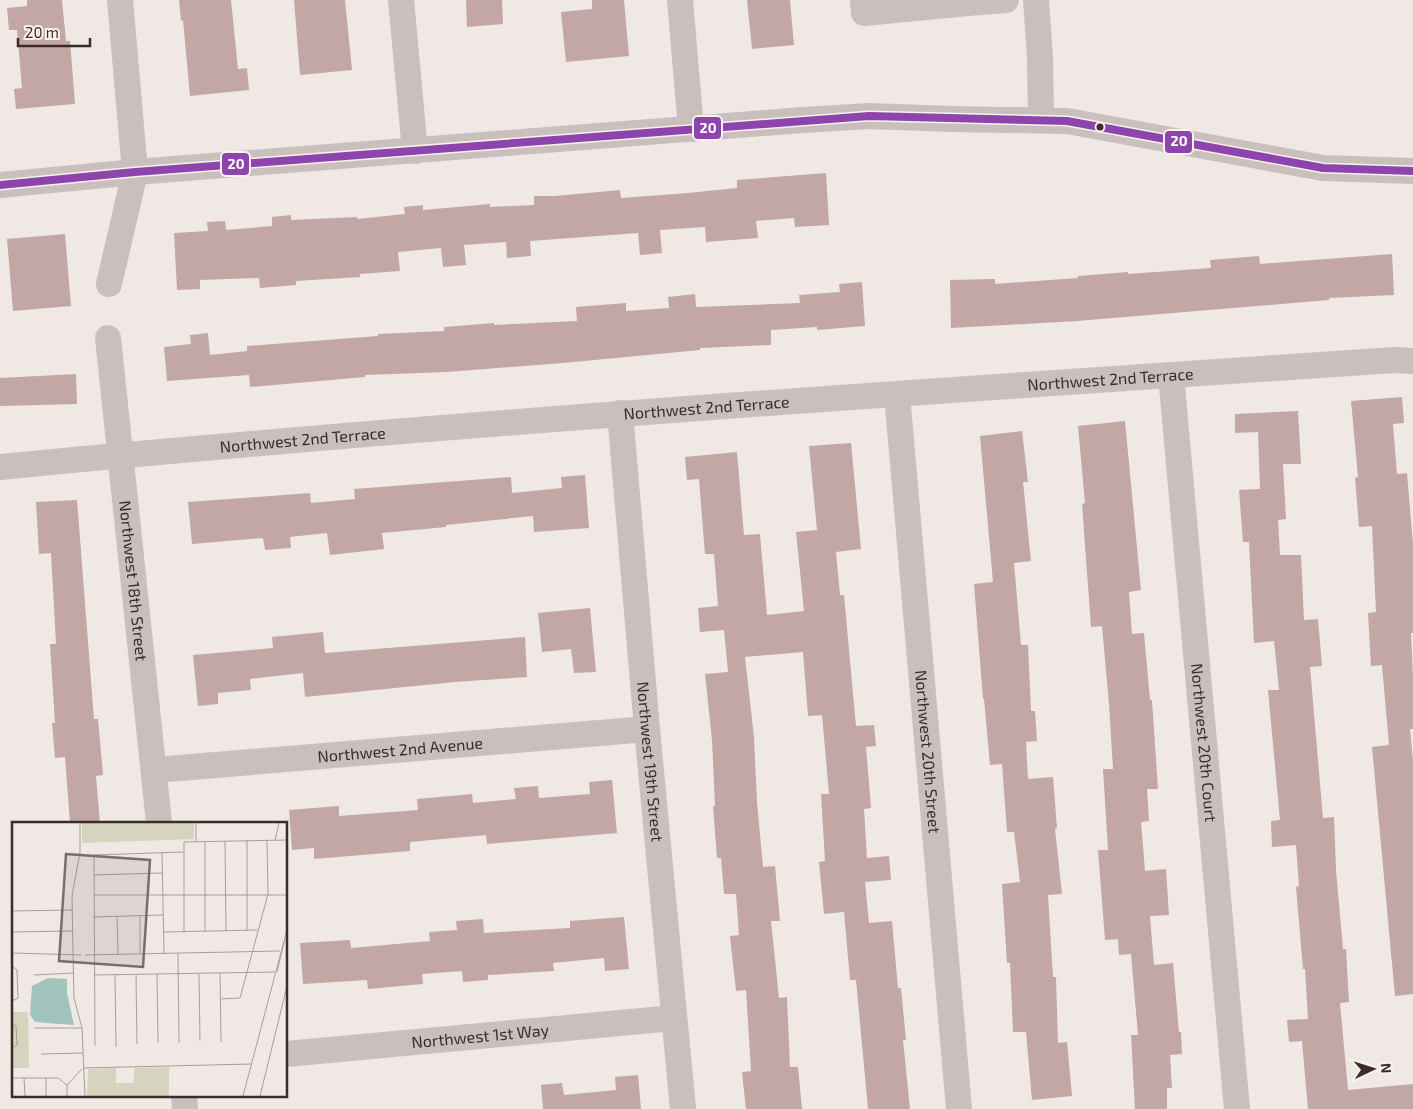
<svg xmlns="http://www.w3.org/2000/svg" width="1413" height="1109" font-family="'Exo 2',sans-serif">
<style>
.building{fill:#c3a7a5}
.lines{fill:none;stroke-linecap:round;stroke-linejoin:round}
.minor{stroke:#c9bfbc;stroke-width:26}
.bus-1-casing{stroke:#fbf1ed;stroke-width:11}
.bus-1{stroke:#8e44ad;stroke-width:8}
.bus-dot{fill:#3b2c2a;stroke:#fbf1ed;stroke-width:2}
.labels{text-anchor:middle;stroke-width:5;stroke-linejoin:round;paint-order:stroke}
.street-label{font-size:16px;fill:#3b2c2a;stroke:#fbf1ed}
.inset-road{fill:none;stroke:#a89d9a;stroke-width:1}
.view{fill:#7a6e6b;fill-opacity:0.15;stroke:#7a6e6b;stroke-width:2.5}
.inset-edge{fill:none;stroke:#3b2c2a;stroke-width:2.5}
.line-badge{stroke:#fbf1ed;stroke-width:2}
.badge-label{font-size:14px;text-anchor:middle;font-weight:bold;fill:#fff}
</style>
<rect width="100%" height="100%" fill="#f0e8e4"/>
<!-- building -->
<g class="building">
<path d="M 27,0 L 62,0 L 66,41 L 70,41 L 75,104 L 16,109 L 14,89 L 22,88 L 17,30 L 9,30 L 7,8 L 27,6 Z"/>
<path d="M 179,0 L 231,0 L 238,69 L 247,68 L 249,90 L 190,96 L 183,20 L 181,21 Z"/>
<path d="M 294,0 L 345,0 L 352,70 L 300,75 Z"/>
<path d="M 466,0 L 502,0 L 503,24 L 467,27 Z"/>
<path d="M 592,0 L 624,0 L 629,56 L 566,62 L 561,12 L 592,9 Z"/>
<path d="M 747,0 L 790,0 L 794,45 L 752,49 Z"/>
<path d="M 826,173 L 829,225 L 795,227 L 794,218 L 756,221 L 758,238 L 706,242 L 705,227 L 660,230 L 662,253 L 640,255 L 638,233 L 530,241 L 531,256 L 507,258 L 506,242 L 464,245 L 466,265 L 443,267 L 441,248 L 398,252 L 400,271 L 360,274 L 360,277 L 296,281 L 296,285 L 260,288 L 259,278 L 200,280 L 200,289 L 177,290 L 174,233 L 208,231 L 207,222 L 225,221 L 226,230 L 272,226 L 272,217 L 291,215 L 291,220 L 357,217 L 357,219 L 405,214 L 404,207 L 423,205 L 423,210 L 490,204 L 490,207 L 534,205 L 534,196 L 555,196 L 620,190 L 621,198 L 688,193 L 737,188 L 737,180 Z"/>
<path d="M 65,234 L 71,306 L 13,311 L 7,239 Z"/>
<path d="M 1392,254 L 1394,295 L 1329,298 L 1329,300 L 1077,321 L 951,328 L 950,280 L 995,279 L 995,284 L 1078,278 L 1078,276 L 1128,272 L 1128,274 L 1211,268 L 1210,260 L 1259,256 L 1260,264 Z"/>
<path d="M 862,282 L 865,326 L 817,330 L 817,327 L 771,330 L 771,345 L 700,348 L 700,350 L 563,363 L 447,372 L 365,375 L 365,377 L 250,387 L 249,375 L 167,381 L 164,347 L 191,344 L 190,335 L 208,333 L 210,355 L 247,351 L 247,346 L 378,336 L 378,334 L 444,331 L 444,327 L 494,323 L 494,325 L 577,321 L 576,307 L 626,303 L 626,311 L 669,308 L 668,297 L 695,294 L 696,307 L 800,303 L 799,295 L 840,292 L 839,284 Z"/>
<path d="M 76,374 L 77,404 L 0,406 L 0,378 Z"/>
<path d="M 1402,397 L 1404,423 L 1393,424 L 1397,474 L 1407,473 L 1413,544 L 1413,633 L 1411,633 L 1413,677 L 1413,729 L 1410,729 L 1413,761 L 1413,994 L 1395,996 L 1372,747 L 1389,745 L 1382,665 L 1371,666 L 1368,613 L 1376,612 L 1372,526 L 1359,527 L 1355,478 L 1358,477 L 1351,401 Z"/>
<path d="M 1298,411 L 1301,464 L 1283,464 L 1286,519 L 1278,520 L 1280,555 L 1301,555 L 1304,620 L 1318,619 L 1322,666 L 1310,667 L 1323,818 L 1334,817 L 1336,870 L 1343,949 L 1346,949 L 1349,1002 L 1340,1003 L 1348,1090 L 1413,1084 L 1413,1109 L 1308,1109 L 1302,1041 L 1289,1042 L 1287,1020 L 1308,1019 L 1305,969 L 1303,969 L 1296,887 L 1299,886 L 1296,845 L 1272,847 L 1271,821 L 1280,820 L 1268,690 L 1279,690 L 1274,641 L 1254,643 L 1249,542 L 1243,542 L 1239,490 L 1260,489 L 1258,432 L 1235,433 L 1235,414 Z"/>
<path d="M 1125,421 L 1141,590 L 1129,592 L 1132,634 L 1144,633 L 1150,700 L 1152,700 L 1158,789 L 1147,789 L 1149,821 L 1141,822 L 1145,871 L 1166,869 L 1169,915 L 1150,916 L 1154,965 L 1173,963 L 1179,1032 L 1181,1032 L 1182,1054 L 1170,1055 L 1172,1088 L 1167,1088 L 1167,1109 L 1135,1109 L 1131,1035 L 1138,1035 L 1131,954 L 1119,955 L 1118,939 L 1105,940 L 1098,850 L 1108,850 L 1103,769 L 1113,769 L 1109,704 L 1102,626 L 1091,627 L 1082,504 L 1085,503 L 1078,426 Z"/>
<path d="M 1022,431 L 1028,482 L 1023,482 L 1031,561 L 1014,563 L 1021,645 L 1028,645 L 1031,711 L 1035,711 L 1037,741 L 1026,742 L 1028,779 L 1053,777 L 1057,828 L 1055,829 L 1062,894 L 1048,895 L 1053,977 L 1056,977 L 1058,1043 L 1067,1042 L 1072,1096 L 1032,1100 L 1026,1032 L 1013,1032 L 1010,963 L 1007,963 L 1002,884 L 1020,882 L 1014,832 L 1007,832 L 1002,764 L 990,765 L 984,699 L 983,699 L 974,584 L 993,582 L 980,436 Z"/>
<path d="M 851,443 L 861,549 L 836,552 L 840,595 L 844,595 L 856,726 L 874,725 L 876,746 L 866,747 L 871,808 L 864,809 L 867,858 L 889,856 L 891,880 L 865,882 L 869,923 L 892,921 L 898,988 L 901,988 L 906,1040 L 903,1040 L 910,1109 L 868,1109 L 856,980 L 850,980 L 844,912 L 824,914 L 819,862 L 825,861 L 821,794 L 829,794 L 822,715 L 808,716 L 803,652 L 745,657 L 754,737 L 757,802 L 763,867 L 775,866 L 780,921 L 771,921 L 779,998 L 787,997 L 790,1067 L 798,1067 L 802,1109 L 746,1109 L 742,1072 L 751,1071 L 746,990 L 736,991 L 730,936 L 739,935 L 736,894 L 724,894 L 721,858 L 717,858 L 713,806 L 715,806 L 712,740 L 705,674 L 728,672 L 724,630 L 700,632 L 698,608 L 718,606 L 714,554 L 705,554 L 699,479 L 687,480 L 685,457 L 737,452 L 744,535 L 760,534 L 767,615 L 804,611 L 796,532 L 817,530 L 809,446 Z"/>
<path d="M 585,475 L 589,528 L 534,532 L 533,516 L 446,525 L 446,527 L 382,533 L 384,549 L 330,555 L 327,533 L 290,537 L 291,548 L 265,550 L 263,538 L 192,544 L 188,502 L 310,493 L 311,503 L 355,499 L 354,489 L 511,477 L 512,493 L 562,488 L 561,477 Z"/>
<path d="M 77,500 L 94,719 L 98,719 L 103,775 L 96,776 L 100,823 L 70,823 L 65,757 L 55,758 L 52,723 L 55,723 L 50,644 L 56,644 L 51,553 L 39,554 L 36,502 Z"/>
<path d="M 590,608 L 596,672 L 574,673 L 571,649 L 542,652 L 538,613 Z"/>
<path d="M 323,632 L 325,653 L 525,637 L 527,677 L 455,682 L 305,697 L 303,673 L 250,679 L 251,690 L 218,693 L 218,704 L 198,706 L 193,655 L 273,648 L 272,637 Z"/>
<path d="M 612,780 L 617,833 L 487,844 L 486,835 L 410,842 L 410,851 L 314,859 L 314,848 L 292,850 L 289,810 L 339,806 L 339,816 L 418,810 L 417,799 L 472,794 L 473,803 L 516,799 L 514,788 L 538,786 L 539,798 L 590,794 L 589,782 Z"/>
<path d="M 624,917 L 629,969 L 605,971 L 604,958 L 553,963 L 554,971 L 488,975 L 488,980 L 463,982 L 462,971 L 422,974 L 423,984 L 368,989 L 367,980 L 303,984 L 300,943 L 350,940 L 351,948 L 430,941 L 429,932 L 457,930 L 456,921 L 483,919 L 484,933 L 570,928 L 570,921 Z"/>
<path d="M 638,1075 L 641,1109 L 543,1109 L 541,1085 L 562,1083 L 564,1095 L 616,1090 L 615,1077 Z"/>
</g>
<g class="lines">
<!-- minor -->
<g class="minor">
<path d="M 401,0 L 415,151"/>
<path d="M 680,0 L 691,129"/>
<path d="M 863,0 L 864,13 L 968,3"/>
<path d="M 968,0 L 968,3 L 1006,0"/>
<path d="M 1036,0 L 1040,57 L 1041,120"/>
<path d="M 0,185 L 135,172 L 803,120 L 869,116 L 952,119 L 1067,121 L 1323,168 L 1413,171"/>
<path d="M 109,284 L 135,172 L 120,0"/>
<path id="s1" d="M 108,338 L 159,823"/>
<path id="s2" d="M 1171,375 L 1237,1109"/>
<path id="s3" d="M 897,394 L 959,1109"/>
<path id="s4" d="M 620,413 L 647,729 L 683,1109"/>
<path id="s5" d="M 0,467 C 464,422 929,391 1395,360 L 1413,361"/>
<path id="s6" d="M 155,770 L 647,729"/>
<path id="s7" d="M 286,1054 L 674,1018"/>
<path d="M 184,1095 L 185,1109"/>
</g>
<defs>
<path id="bus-1" d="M 0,185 L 135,172 L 869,116 L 1067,121 L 1323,168 L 1413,171"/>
</defs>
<!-- bus-1 casing -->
<use href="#bus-1" class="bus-1-casing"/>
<!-- bus-1 -->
<use href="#bus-1" class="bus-1"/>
</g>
<!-- markers -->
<circle class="bus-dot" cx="1100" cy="127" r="4.5"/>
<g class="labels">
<!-- street labels -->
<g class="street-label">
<text dy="6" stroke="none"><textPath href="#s5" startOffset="1114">Northwest 2nd Terrace</textPath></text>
<text dy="6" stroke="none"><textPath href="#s5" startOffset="709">Northwest 2nd Terrace</textPath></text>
<text dy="6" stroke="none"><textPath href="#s5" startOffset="304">Northwest 2nd Terrace</textPath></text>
<text dy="6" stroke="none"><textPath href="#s1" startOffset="244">Northwest 18th Street</textPath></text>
<text dy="6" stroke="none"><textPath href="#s2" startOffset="369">Northwest 20th Court</textPath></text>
<text dy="6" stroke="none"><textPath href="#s6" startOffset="246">Northwest 2nd Avenue</textPath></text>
<text dy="6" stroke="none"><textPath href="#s3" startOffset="359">Northwest 20th Street</textPath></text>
<text dy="6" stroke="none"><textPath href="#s4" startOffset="350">Northwest 19th Street</textPath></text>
<text dy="6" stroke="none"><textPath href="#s7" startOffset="195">Northwest 1st Way</textPath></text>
</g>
</g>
<!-- overview -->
<g transform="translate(12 822)">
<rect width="275" height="275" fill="#f0e8e4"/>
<path d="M 0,190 L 16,190 L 17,246 L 0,246 Z" fill="#d6d4be"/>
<path d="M 70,1 L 182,1 L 182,17 L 70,21 Z" fill="#d6d4be"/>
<path d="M 157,245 L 157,274 L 75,274 L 76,247 L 104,246 L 104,261 L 122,261 L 122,246 Z" fill="#d6d4be"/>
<path d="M 36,156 L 55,157 L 55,171 L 62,203 L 23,200 L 18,193 L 20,164 Z" fill="#a0c3bb"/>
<path class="inset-road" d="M 68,1 L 68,30 L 60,74 L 61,130 L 62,176 L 70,206 L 73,274M 184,1 L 184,19M 235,18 L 235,109M 263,18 L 267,1M 193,19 L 193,110M 213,19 L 214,109M 150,30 L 152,131M 82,53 L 150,51M 82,73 L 275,73M 0,89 L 60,88M 105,94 L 106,132M 128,94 L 128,131M 81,95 L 151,93M 0,110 L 60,109M 152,110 L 245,108M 172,110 L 172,20 L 275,18M 0,131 L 69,133M 166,131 L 167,221M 73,133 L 268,129M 0,144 L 5,148 L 6,176 L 0,179M 265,150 L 275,107M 208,151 L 209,220M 145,152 L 146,220M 187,152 L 188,219M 22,153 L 61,151M 82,153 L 263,150M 103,153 L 104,225M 124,153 L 125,222M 208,177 L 228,176 L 256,72 L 255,18M 0,202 L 4,204 L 5,223 L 0,226M 22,206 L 70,206M 83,224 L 82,33 L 171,30M 29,232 L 71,231M 71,246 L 239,242M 0,256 L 46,256 L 55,263M 12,256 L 13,274M 34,256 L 34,274M 55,274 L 55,263 L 70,247M 231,274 L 272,119M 248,274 L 275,164"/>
<path class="view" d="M 54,32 L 138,38 L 131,145 L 47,139 Z"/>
<rect width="275" height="275" class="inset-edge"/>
</g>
<g class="line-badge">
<rect x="693" y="116" width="29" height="24" rx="5" fill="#8e44ad"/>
<rect x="1164" y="130" width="29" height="24" rx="5" fill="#8e44ad"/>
<rect x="221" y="152" width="29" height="24" rx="5" fill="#8e44ad"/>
</g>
<g class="badge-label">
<text x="708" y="133">20</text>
<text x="1179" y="146">20</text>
<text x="236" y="169">20</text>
</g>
<!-- north arrow -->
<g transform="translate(1373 1069) rotate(86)" stroke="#fbf1ed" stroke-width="4" paint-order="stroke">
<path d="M0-4L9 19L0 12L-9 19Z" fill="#3b2c2a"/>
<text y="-8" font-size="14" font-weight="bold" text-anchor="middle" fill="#3b2c2a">N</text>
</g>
<!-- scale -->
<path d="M18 38v8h72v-8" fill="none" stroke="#3b2c2a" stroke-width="2.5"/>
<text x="25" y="38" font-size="15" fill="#3b2c2a" stroke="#fbf1ed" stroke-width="4" paint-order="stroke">20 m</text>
</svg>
